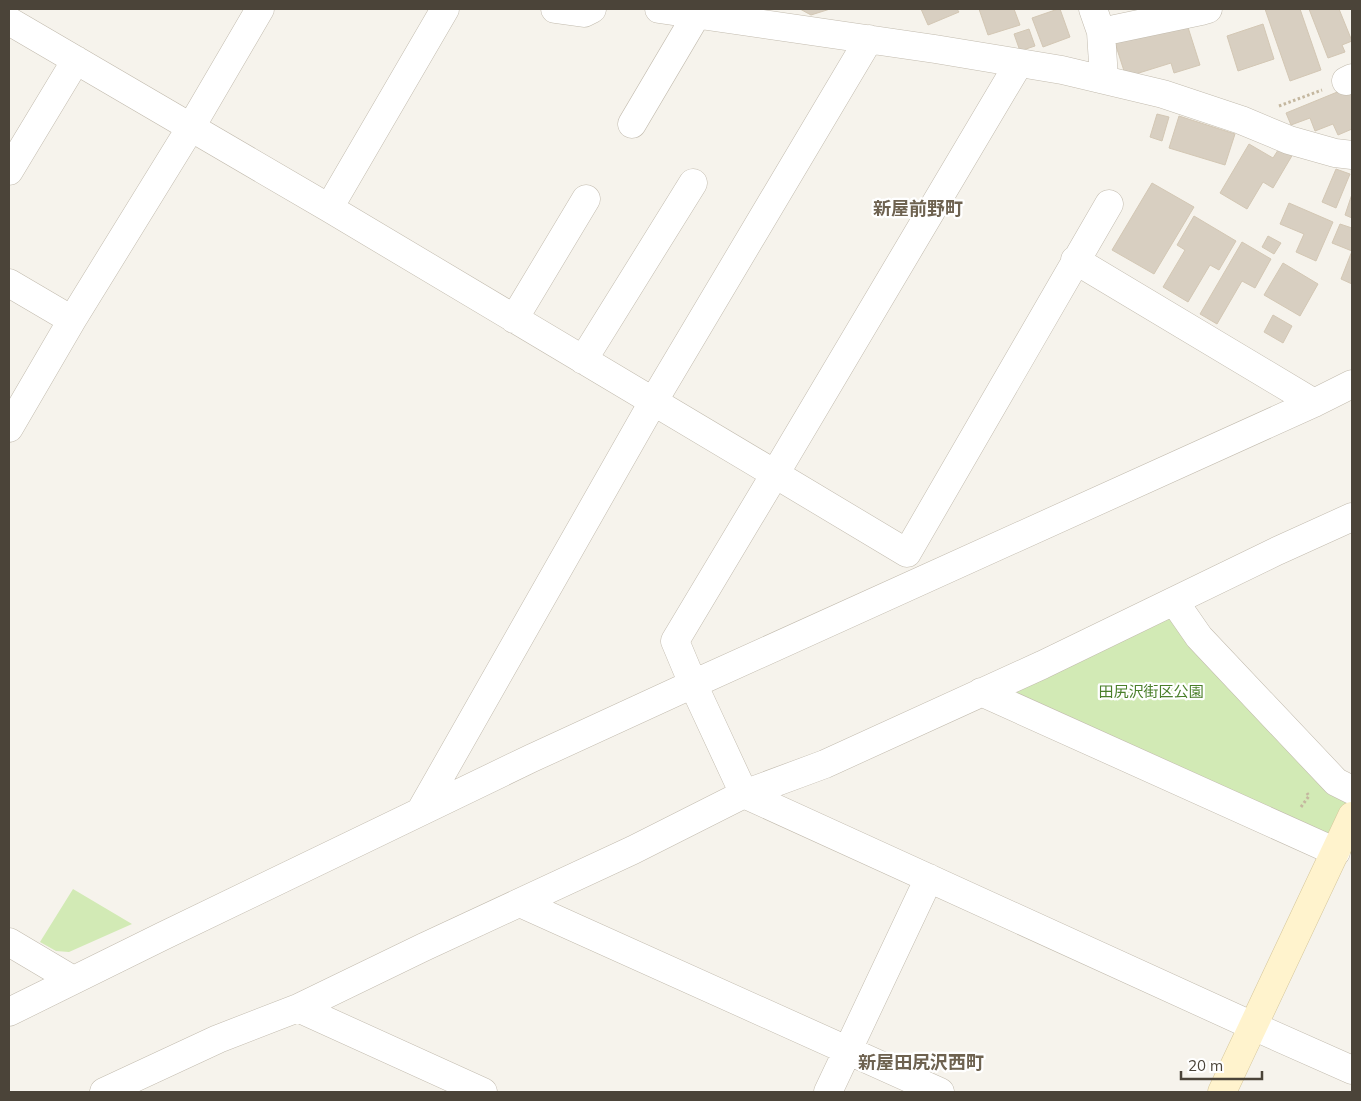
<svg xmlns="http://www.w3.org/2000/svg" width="1361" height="1101" font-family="Mulish,'Noto Sans JP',sans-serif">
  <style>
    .green { fill: #d2eab5 }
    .building { fill: #d8cfc1; stroke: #d3c7b4 }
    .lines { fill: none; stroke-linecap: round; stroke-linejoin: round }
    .street-casing { stroke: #c2bbae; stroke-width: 29 }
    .secondary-casing { stroke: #d6c79b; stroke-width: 29 }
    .path { stroke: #c4b79f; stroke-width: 3; stroke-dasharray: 2.5 2.5; stroke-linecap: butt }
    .street { stroke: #fff; stroke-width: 28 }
    .secondary { stroke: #fff3cd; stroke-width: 28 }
    .labels { text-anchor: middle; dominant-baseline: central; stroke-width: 4.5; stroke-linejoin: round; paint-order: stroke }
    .park-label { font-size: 15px; fill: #4a7f2a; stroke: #fff }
    .quarter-label { font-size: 18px; font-weight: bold; fill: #6e6250; stroke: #fff }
  </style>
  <rect width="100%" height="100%" fill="#f6f3ec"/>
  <path class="green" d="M 1174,601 L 1352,790 L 1352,816 L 1336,852 L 981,692 Z
    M 73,889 L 132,924 L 69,952 L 56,951 L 40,942 Z"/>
  <path class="building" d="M 800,9 L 830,9 L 811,15 Z
    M 921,9 L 957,9 L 959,12 L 928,25 Z
    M 979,9 L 1014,9 L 1020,25 L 988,35 Z
    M 1058,9 L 1060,9 L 1070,37 L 1043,47 L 1032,18 Z
    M 1265,9 L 1300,9 L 1321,70 L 1290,81 Z
    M 1309,9 L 1339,9 L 1352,41 L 1342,45 L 1345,52 L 1328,58 Z
    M 1186,21 L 1200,65 L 1174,73 L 1171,63 L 1126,77 L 1115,43 Z
    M 1263,24 L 1274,59 L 1238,71 L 1227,36 Z
    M 1029,29 L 1035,46 L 1020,51 L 1014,34 Z
    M 1352,86 L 1352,129 L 1338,135 L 1333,124 L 1315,131 L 1310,118 L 1291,125 L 1286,113 Z
    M 1157,114 L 1169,117 L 1162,141 L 1150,137 Z
    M 1179,116 L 1235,134 L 1225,165 L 1169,148 Z
    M 1249,144 L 1273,158 L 1280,147 L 1293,154 L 1273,188 L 1263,182 L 1247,209 L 1220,193 Z
    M 1336,169 L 1350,174 L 1336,208 L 1322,202 Z
    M 1152,183 L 1194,207 L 1154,274 L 1112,250 Z
    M 1352,194 L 1352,218 L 1345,215 Z
    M 1289,203 L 1333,222 L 1316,261 L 1296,252 L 1304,234 L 1280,224 Z
    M 1194,216 L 1236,241 L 1219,270 L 1210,265 L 1188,302 L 1163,287 L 1185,250 L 1177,245 Z
    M 1340,224 L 1352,228 L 1352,284 L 1341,279 L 1352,251 L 1332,243 Z
    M 1268,236 L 1281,243 L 1274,254 L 1262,247 Z
    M 1242,242 L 1271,259 L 1255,288 L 1242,281 L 1217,324 L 1200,314 Z
    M 1283,263 L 1318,284 L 1300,316 L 1264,295 Z
    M 1273,315 L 1292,326 L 1283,343 L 1264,332 Z"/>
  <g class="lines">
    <g class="street-casing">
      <path id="street" d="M 555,9 L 584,13 L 592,9
        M 659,9 L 935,49 L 1062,70 L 1163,94 L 1241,120 L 1289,140 L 1335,153 L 1352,155
        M 1093,9 L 1101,32
        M 9,21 L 329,208 L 775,474 L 675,641 L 693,684 L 744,794 L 1253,1026 L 1352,1070
        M 1019,63 L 775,474 L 907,553 L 1109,204
        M 1104,79 L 1101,32 L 1201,11 L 1208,9
        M 1346,81 L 1352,78
        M 632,124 L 697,14
        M 9,171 L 76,60
        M 329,208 L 445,9
        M 1075,260 L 1314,403
        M 9,283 L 72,320
        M 514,319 L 586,199
        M 583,360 L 693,183
        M 9,428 L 72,320 L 191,127 L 260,9
        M 1174,601 L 1199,637 L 1336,782 L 1352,790
        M 981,692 L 1336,852
        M 420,812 L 653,402 L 869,39
        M 520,903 L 940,1092
        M 9,942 L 73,980
        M 298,1008 L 483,1092
        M 9,1012 L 163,936 L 532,758 L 693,684 L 1314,403 L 1352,384
        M 104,1092 L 218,1039 L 298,1008 L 424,947 L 633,850 L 744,794 L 825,764 L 1042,665 L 1277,551 L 1352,517
        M 828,1092 L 929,878"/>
    </g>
    <g class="secondary-casing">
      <path id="secondary" d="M 1222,1092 L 1352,816"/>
    </g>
    <path class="path" d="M 1279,106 L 1322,90
      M 1301,807 L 1309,796 L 1307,793"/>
    <use href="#street" class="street"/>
    <use href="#secondary" class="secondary"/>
  </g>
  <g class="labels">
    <g class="park-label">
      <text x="1151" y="691">田尻沢街区公園</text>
    </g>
    <g class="quarter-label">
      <text x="918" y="208">新屋前野町</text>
      <text x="921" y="1062">新屋田尻沢西町</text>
    </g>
  </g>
  <rect width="1361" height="1101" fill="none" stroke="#4b4439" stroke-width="20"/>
  <path d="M1181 1071v8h81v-8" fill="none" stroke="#4b4439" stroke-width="2.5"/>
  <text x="1188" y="1071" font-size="15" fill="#4b4439" stroke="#ffffff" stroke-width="4" paint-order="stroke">20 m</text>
</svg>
